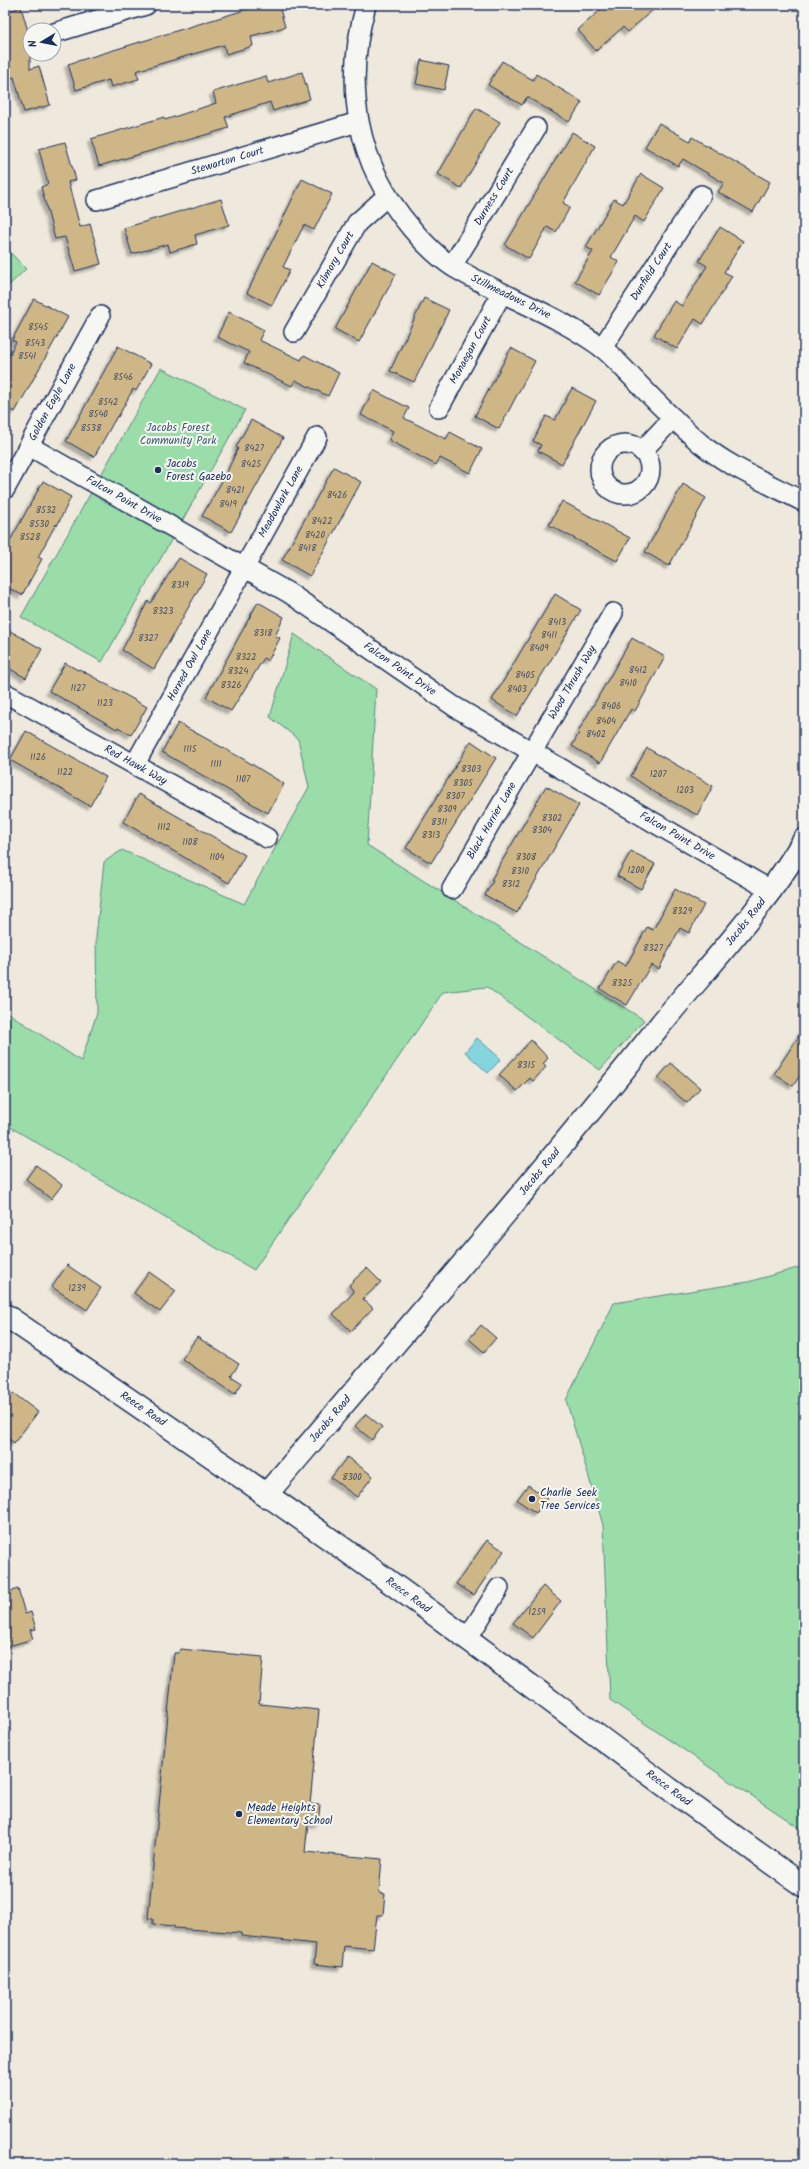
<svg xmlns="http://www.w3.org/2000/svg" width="809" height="2169" font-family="Kalam,sans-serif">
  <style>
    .green { fill: #9adda8; stroke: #5a8683 }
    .water { fill: #84d5de; stroke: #5a93ab }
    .building { fill: #cfb686; stroke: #1b2f5e; filter: url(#shadow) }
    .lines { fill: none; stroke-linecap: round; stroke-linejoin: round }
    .street-casing { stroke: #1b2f5e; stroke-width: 22 }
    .secondary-casing { stroke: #1b2f5e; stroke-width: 25 }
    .street { stroke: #f6f6f2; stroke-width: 19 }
    .secondary { stroke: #f6f6f2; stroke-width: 22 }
    .poi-dot { fill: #1b2f5e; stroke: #f6f6f2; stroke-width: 1.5 }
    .labels { text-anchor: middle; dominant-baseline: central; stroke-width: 4; stroke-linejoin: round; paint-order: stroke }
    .number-label { font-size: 9px; fill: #485168 }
    .street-label { font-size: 11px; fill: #1b2f5e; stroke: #f6f6f2 }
    .park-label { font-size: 11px; fill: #3b5a70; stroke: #f6f6f2 }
    .poi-label { font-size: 11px; fill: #1b2f5e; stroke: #f6f6f2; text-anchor: start }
  </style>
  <defs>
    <filter id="shadow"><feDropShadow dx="-3.5" dy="3.5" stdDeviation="1" flood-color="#0004"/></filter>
  </defs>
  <rect width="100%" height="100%" fill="#eee9dc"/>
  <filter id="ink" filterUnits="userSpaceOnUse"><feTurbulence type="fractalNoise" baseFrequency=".025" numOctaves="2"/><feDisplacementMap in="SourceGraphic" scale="8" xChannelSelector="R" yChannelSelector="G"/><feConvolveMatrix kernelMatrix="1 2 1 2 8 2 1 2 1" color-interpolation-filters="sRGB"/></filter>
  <g filter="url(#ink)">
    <path class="green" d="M 5,247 L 26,269 L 5,289 Z
      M 161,368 L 245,410 L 102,662 L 21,617 Z
      M 294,634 L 376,689 L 367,845 L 644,1020 L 600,1070 L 487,987 L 443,992 L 254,1270 L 5,1124 L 5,1011 L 81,1061 L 97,1013 L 96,937 L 104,862 L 122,850 L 244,904 L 309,787 L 298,739 L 270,717 Z
      M 804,1266 L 804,1831 L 610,1700 L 603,1525 L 566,1400 L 614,1303 L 748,1282 Z"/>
    <path class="water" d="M 477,1038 L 501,1059 L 488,1073 L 465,1052 Z"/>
    <path class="building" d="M 261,5 L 279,5 L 285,27 L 251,36 L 253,46 L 226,54 L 224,45 L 136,71 L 139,79 L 111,87 L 109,80 L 76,90 L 68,64 Z
      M 606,5 L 658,5 L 628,32 L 623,27 L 596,51 L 578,30 Z
      M 21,7 L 30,38 L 30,69 L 39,66 L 50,105 L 24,112 L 14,77 L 5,80 L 5,12 Z
      M 421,60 L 449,66 L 444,90 L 416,84 Z
      M 502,61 L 533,80 L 536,74 L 582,102 L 569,122 L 527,97 L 522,105 L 488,85 Z
      M 302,72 L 310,99 L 273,111 L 270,102 L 225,117 L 229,128 L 99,166 L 91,139 L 164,117 L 165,120 L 216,103 L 213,92 L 266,76 L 268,83 Z
      M 476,108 L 500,122 L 461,188 L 438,174 Z
      M 659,123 L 690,141 L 692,137 L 770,182 L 753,212 L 718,192 L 724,183 L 683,159 L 678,166 L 645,147 Z
      M 572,132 L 595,146 L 563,203 L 570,207 L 556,232 L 547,227 L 529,259 L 505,245 Z
      M 65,142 L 76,180 L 68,182 L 80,227 L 90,224 L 101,264 L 75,271 L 65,237 L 55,239 L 41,187 L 48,184 L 39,149 Z
      M 641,174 L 664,188 L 644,222 L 635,216 L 611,257 L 619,262 L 599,295 L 575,281 L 593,251 L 586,247 L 614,199 L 623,204 Z
      M 302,179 L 332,194 L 314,230 L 304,225 L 283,267 L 290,270 L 272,305 L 247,293 Z
      M 221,199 L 229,225 L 195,235 L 197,244 L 170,252 L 168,244 L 132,254 L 124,228 Z
      M 720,227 L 743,241 L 724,272 L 732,276 L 703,324 L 695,319 L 677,349 L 654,335 L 674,301 L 682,306 L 707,266 L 699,261 Z
      M 372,261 L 396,274 L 359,342 L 335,329 Z
      M 424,298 L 449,310 L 414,382 L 390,371 Z
      M 34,299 L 68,317 L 15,412 L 5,407 L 5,362 L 16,342 L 12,340 Z
      M 229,312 L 264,330 L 259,340 L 301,360 L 304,355 L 339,373 L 328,396 L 295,380 L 292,386 L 244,363 L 249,352 L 217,337 Z
      M 118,346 L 151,364 L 136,391 L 133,389 L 118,417 L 117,416 L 94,457 L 66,441 Z
      M 511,348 L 535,361 L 499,429 L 475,416 Z
      M 572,388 L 596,401 L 562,464 L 538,451 L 541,445 L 533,441 L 546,416 L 555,420 Z
      M 373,390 L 409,408 L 404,418 L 446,439 L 450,432 L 482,449 L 470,473 L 440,458 L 436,465 L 389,440 L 393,431 L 361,415 Z
      M 251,420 L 283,438 L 231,532 L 202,516 L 225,476 L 238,448 L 236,447 Z
      M 334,467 L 361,482 L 310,576 L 282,560 Z
      M 43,481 L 71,497 L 57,526 L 56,524 L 38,557 L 42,559 L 22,595 L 5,586 L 5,550 Z
      M 683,484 L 706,498 L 669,566 L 645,552 Z
      M 562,501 L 630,538 L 617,561 L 549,525 Z
      M 179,558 L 207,574 L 154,669 L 122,650 L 148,601 L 151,603 Z
      M 555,594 L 581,610 L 517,716 L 492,700 Z
      M 258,602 L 284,617 L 275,636 L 280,638 L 268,661 L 264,658 L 231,711 L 206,697 Z
      M 5,628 L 42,649 L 26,678 L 5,666 Z
      M 632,638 L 665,657 L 635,711 L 631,709 L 600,763 L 572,746 L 579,733 L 578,732 Z
      M 65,663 L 78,670 L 79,669 L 147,707 L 131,735 L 118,727 L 117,729 L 49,691 Z
      M 178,723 L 245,760 L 284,784 L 268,813 L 162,752 Z
      M 26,731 L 106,777 L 90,806 L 10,760 Z
      M 471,741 L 496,758 L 431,863 L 406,848 Z
      M 647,748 L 713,786 L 697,815 L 656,793 L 631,776 Z
      M 546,786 L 579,805 L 517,913 L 485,895 L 493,881 L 491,880 Z
      M 139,794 L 245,855 L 229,883 L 123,822 Z
      M 631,851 L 655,864 L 641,889 L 617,876 Z
      M 675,889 L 704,905 L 689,933 L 680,928 L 659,969 L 651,965 L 627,1005 L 600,989 L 617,961 L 626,966 L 647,927 L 653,930 Z
      M 804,1028 L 804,1069 L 793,1086 L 774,1074 Z
      M 531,1040 L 548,1058 L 543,1064 L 546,1067 L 533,1081 L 530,1078 L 517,1091 L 499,1075 Z
      M 671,1063 L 700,1088 L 687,1103 L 658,1078 Z
      M 36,1165 L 62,1185 L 51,1199 L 26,1179 Z
      M 67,1265 L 101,1288 L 87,1310 L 52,1287 Z
      M 367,1268 L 381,1282 L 363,1299 L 373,1308 L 351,1331 L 333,1314 L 354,1292 L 349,1285 Z
      M 149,1272 L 176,1291 L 160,1312 L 134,1293 Z
      M 481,1325 L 496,1338 L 484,1352 L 469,1339 Z
      M 197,1337 L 239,1364 L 231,1376 L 242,1383 L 235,1394 L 182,1359 Z
      M 13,1393 L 38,1412 L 14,1443 L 5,1436 L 5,1403 Z
      M 366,1414 L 382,1427 L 372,1440 L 355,1426 Z
      M 347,1457 L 373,1476 L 357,1497 L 331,1478 Z
      M 528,1485 L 547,1498 L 536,1513 L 517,1500 Z
      M 487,1540 L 504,1551 L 474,1595 L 456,1584 Z
      M 543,1586 L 561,1601 L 533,1638 L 513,1623 Z
      M 18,1589 L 25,1614 L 31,1612 L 36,1629 L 30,1630 L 33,1639 L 5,1647 L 5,1593 Z
      M 180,1649 L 263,1657 L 259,1704 L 319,1710 L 310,1804 L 320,1805 L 318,1824 L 308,1823 L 305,1852 L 382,1859 L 379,1893 L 385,1894 L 383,1915 L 377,1915 L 373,1949 L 344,1946 L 342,1967 L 314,1964 L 316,1944 L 241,1936 L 241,1933 L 174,1928 L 174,1926 L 153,1924 L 153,1919 L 148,1918 L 174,1653 L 179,1653 Z"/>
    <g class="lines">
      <g class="street-casing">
        <g id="street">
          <path id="s1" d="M 366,5 C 343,86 356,164 412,229 C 424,243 438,258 455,268 C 502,296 556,314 601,347 C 612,355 622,367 632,377 C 654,400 676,422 700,443 C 730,468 770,484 804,502"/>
          <path d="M 54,33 L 146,5"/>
          <path id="s2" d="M 97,200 L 358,122"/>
          <path id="s3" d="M 452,266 L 536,128"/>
          <path id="s4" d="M 294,332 L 357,223 L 387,196"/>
          <path id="s5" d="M 602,348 L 701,195"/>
          <path id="s6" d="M 439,408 L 502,293"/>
          <circle cx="625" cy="469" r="25"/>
          <path id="s7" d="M 29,446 L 289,593 L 455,707 L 772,891"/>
          <path d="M 642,451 L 673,418"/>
          <path id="s8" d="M 5,489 L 100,316"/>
          <path id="s9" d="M 5,693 L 267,838"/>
          <path id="s10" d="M 135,764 L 317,437"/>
          <path id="s11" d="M 452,889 L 613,613"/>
          <path d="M 467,1639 L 499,1588"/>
        </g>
      </g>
      <g class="secondary-casing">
        <g id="secondary">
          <path id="s12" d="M 5,1315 C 152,1415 299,1515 442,1620 C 563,1709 681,1800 804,1886"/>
          <path id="s13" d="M 265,1496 C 398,1340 532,1185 660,1025 C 710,964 763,909 804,840"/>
        </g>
      </g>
      <use href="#street" class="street"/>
      <use href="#secondary" class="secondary"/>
    </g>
  </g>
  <g class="poi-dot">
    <circle cx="158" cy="470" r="4"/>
    <circle cx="532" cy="1499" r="4"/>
    <circle cx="239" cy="1814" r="4"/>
  </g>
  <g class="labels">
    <g class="number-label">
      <text x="38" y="327">8545</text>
      <text x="35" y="343">8543</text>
      <text x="27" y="356">8541</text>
      <text x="123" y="377">8546</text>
      <text x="108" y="402">8542</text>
      <text x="98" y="414">8540</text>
      <text x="91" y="428">8538</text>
      <text x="254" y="448">8427</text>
      <text x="251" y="464">8425</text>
      <text x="235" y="490">8421</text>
      <text x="337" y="495">8426</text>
      <text x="228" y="504">8419</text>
      <text x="46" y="510">8532</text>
      <text x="322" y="521">8422</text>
      <text x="39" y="524">8530</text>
      <text x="315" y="535">8420</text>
      <text x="30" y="537">8528</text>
      <text x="307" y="548">8418</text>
      <text x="180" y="585">8319</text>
      <text x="163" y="611">8323</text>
      <text x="557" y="622">8413</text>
      <text x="263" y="633">8318</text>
      <text x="549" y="635">8411</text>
      <text x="148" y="638">8327</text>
      <text x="539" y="648">8409</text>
      <text x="246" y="657">8322</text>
      <text x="638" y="670">8412</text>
      <text x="238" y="671">8324</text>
      <text x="525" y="675">8405</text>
      <text x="628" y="683">8410</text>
      <text x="231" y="685">8326</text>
      <text x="78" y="688">1127</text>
      <text x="517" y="689">8403</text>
      <text x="105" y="703">1123</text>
      <text x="611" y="706">8406</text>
      <text x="606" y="721">8404</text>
      <text x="596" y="734">8402</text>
      <text x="190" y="749">1115</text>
      <text x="38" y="757">1126</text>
      <text x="216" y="764">1111</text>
      <text x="471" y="769">8303</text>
      <text x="65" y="772">1122</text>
      <text x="658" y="774">1207</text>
      <text x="243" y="779">1107</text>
      <text x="463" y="783">8305</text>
      <text x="685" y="790">1203</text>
      <text x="455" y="796">8307</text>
      <text x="447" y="809">8309</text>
      <text x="552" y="818">8302</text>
      <text x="439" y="822">8311</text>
      <text x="164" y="827">1112</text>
      <text x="542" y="830">8304</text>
      <text x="431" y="835">8313</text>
      <text x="190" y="842">1108</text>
      <text x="217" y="857">1104</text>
      <text x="526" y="857">8308</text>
      <text x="636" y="870">1200</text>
      <text x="520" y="871">8310</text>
      <text x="511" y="884">8312</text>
      <text x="682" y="911">8329</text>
      <text x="653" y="948">8327</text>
      <text x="622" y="983">8325</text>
      <text x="526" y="1065">8315</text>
      <text x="77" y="1288">1239</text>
      <text x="352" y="1477">8300</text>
      <text x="537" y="1612">1259</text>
    </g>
    <g class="street-label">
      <text stroke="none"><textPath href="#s2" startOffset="136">Stewarton Court</textPath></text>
      <text stroke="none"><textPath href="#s3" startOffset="81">Durness Court</textPath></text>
      <text stroke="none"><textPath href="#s4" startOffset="83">Kilmory Court</textPath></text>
      <text stroke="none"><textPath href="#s5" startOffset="91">Dunfield Court</textPath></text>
      <text stroke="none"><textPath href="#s1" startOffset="360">Stillmeadows Drive</textPath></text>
      <text stroke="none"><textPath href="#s6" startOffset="66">Monaegan Court</textPath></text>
      <text stroke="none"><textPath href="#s8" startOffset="99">Golden Eagle Lane</textPath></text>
      <text stroke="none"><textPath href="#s7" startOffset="109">Falcon Point Drive</textPath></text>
      <text stroke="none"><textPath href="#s10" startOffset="300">Meadowlark Lane</textPath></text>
      <text stroke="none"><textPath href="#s10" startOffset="113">Horned Owl Lane</textPath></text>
      <text stroke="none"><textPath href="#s7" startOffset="433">Falcon Point Drive</textPath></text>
      <text stroke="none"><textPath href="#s11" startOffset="239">Wood Thrush Way</textPath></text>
      <text stroke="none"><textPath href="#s9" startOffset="149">Red Hawk Way</textPath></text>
      <text stroke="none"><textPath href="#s11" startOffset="79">Black Harrier Lane</textPath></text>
      <text stroke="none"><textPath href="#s7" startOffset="757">Falcon Point Drive</textPath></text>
      <text stroke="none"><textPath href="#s13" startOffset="749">Jacobs Road</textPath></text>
      <text stroke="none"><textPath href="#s13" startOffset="425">Jacobs Road</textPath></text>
      <text stroke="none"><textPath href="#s12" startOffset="167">Reece Road</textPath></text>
      <text stroke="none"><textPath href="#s13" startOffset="101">Jacobs Road</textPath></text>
      <text stroke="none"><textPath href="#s12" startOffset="491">Reece Road</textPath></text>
      <text stroke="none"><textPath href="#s12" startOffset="815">Reece Road</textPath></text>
    </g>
    <g class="park-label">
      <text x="178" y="428">Jacobs Forest<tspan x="178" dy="13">Community Park</tspan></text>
    </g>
    <g class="poi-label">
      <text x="166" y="464">Jacobs<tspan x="166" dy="13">Forest Gazebo</tspan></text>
      <text x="540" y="1493">Charlie Seek<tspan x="540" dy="13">Tree Services</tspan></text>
      <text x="247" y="1808">Meade Heights<tspan x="247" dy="13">Elementary School</tspan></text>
    </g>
  </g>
  <rect width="809" height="2169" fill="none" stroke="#f6f6f2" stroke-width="20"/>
  <rect x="10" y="10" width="789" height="2149" fill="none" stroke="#1b2f5e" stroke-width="1.5" filter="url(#ink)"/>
  <g transform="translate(42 42) rotate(260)"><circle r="19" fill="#f6f6f2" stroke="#9ea6b7"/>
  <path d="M0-3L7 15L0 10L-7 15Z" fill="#1b2f5e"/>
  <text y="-6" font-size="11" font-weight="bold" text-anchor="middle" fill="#1b2f5e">N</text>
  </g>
</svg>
